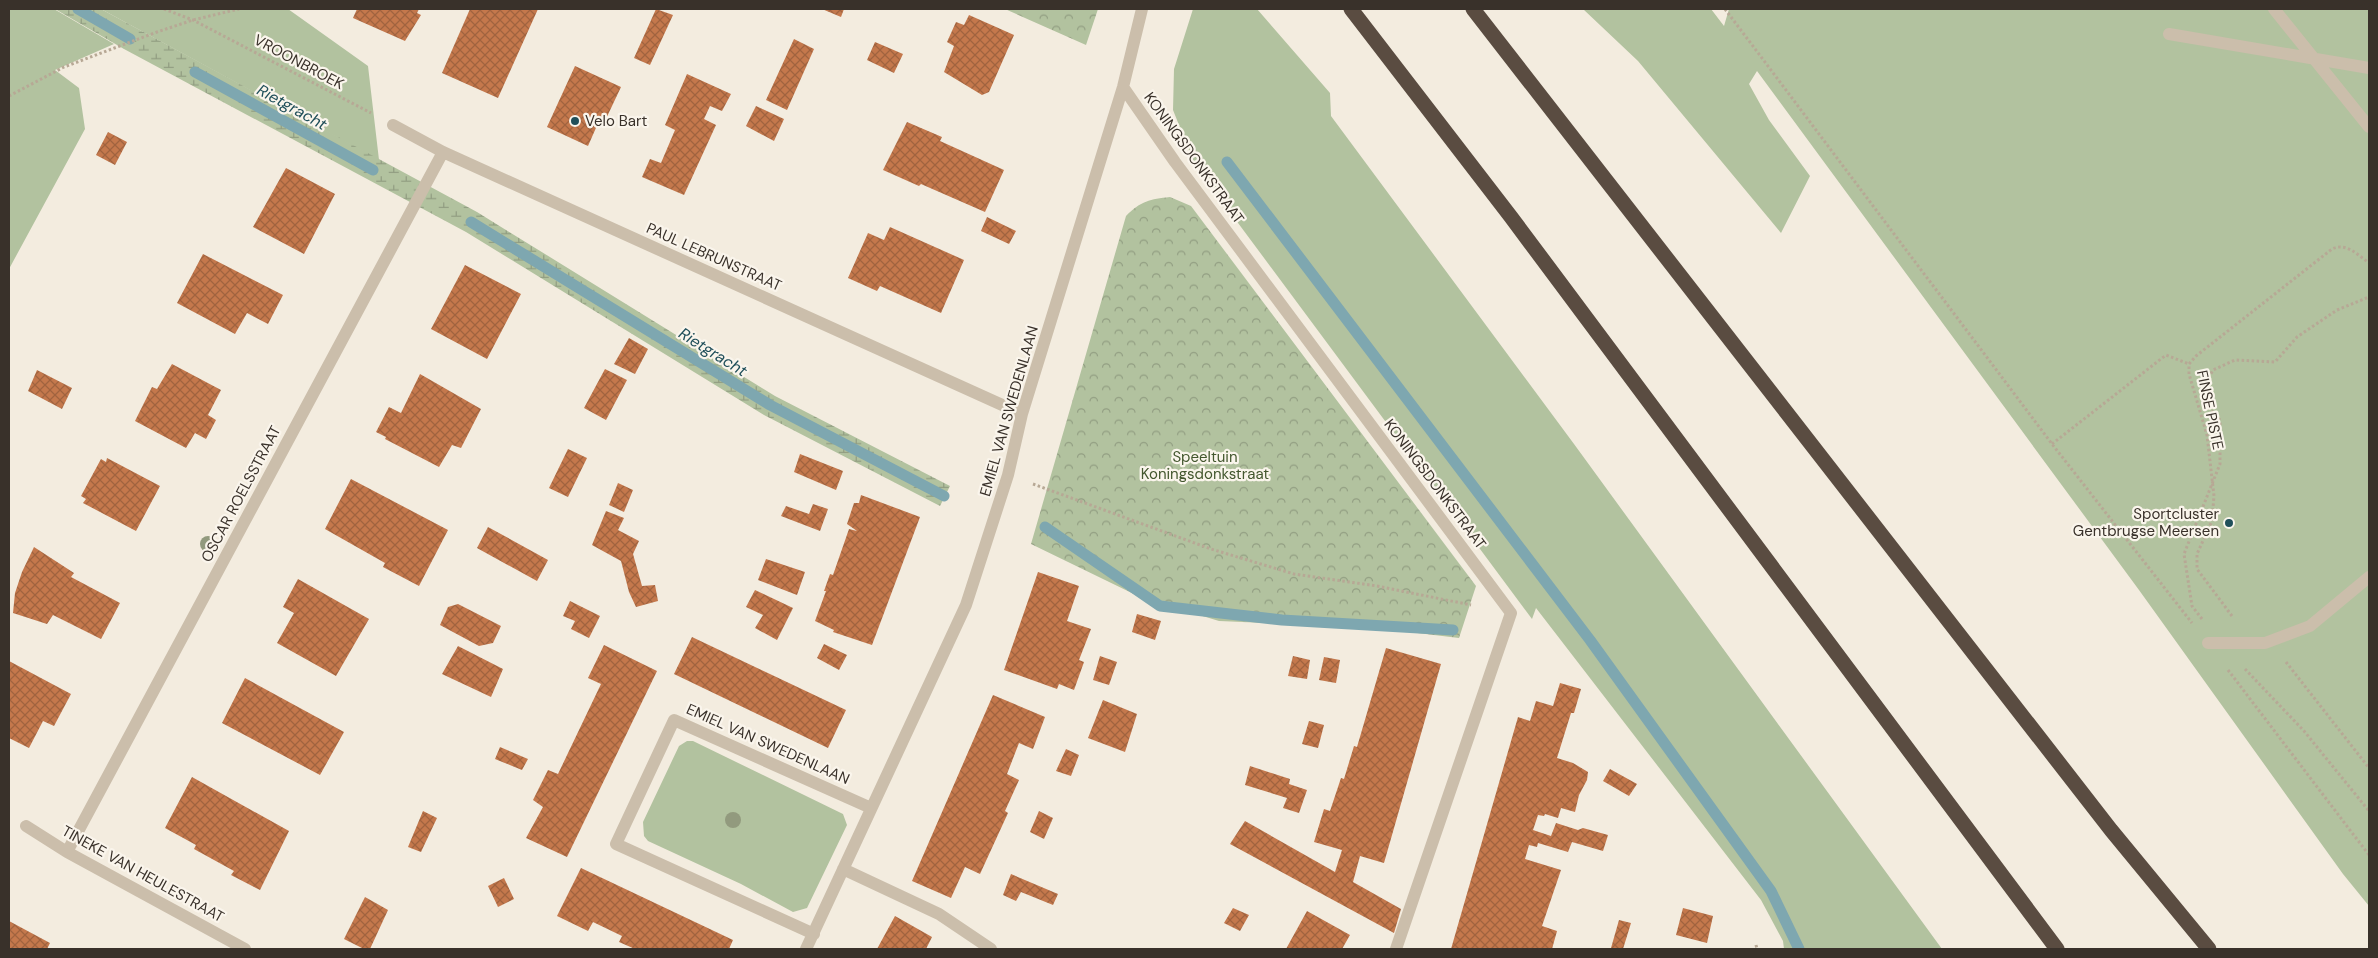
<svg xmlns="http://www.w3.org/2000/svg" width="2378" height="958" font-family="'DM Sans',sans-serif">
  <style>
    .grass { fill: #b2c29f }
    .forest { fill: url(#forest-crowns) }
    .wetland { fill: url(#wetland-marsh) }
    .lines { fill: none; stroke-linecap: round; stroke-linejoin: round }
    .stream { stroke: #7ea7b0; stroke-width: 11 }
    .building { fill: url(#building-cross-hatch) }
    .path { stroke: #b7a895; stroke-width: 3; stroke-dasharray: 2.5 2.5; stroke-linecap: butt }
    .minor { stroke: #cbbeab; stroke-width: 12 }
    .highway { stroke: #5a4c41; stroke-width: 15 }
    .tree { fill: #929a7e }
    .poi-dot { fill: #204f5a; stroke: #faf5ec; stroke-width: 2 }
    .labels { text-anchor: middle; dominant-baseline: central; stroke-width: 4.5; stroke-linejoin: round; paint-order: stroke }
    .street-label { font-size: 15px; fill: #39312a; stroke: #faf5ec }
    .poi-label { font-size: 15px; fill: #39312a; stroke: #faf5ec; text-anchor: start }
    .park-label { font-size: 15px; fill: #43572e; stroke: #faf5ec }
    .water-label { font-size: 16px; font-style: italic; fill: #204f5a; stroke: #faf5ec }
  </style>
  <defs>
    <pattern id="forest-crowns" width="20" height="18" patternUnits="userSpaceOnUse" patternTransform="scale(1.25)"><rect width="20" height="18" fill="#b2c29f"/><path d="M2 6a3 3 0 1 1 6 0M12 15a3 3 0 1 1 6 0" fill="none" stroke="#929e82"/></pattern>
    <pattern id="wetland-marsh" width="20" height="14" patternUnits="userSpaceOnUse" patternTransform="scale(1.25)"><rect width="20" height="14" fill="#b2c29f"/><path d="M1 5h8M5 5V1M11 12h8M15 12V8" fill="none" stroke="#929e82"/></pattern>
    <pattern id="building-cross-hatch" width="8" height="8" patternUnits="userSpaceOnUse" patternTransform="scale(1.25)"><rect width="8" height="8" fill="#c4784c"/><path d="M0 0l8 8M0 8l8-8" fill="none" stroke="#a0633f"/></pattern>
  </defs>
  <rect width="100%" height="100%" fill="#f3ecdf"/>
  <path class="grass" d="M 9,9 L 54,9 L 114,44 L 55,70 L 79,88 L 85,129 L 9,269 Z
    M 101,9 L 288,9 L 368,66 L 379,160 Z
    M 1193,9 L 1257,9 L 1330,93 L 1331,116 L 1574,444 L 1942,949 L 1784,949 L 1783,941 L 1761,900 L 1536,608 L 1532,619 L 1195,165 L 1173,110 L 1174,69 Z
    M 1583,9 L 1711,9 L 1724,26 L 1729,9 L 2369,9 L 2369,906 L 2343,874 L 2139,590 L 1757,71 L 1749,84 L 1769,120 L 1810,176 L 1781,233 L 1638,61 Z
    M 687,741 L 693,741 L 843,814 L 847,825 L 807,908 L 793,912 L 741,884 L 648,841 L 644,836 L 643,822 L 679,746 Z"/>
  <path class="forest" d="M 1005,9 L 1098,9 L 1086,45 Z
    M 1170,197 L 1191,206 L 1476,586 L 1459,638 L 1367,627 L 1219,621 L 1140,597 L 1031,544 L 1126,216 C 1141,201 1150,199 1170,197 Z"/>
  <path class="wetland" d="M 55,9 L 101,9 L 477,212 L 775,396 L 950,486 L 940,506 L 764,415 L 466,232 L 124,49 Z"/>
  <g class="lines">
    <path class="stream" d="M 78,9 L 130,39
      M 195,72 L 373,170
      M 1227,162 L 1590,640 L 1771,891 L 1799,949
      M 471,222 L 770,405 L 944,496
      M 1045,527 L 1160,606 L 1282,620 L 1453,630"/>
  </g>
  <path class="building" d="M 357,9 L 419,9 L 417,13 L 421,15 L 405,41 L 353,18 Z
    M 470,9 L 538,9 L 498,98 L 442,73 Z
    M 656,9 L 673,15 L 650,65 L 634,58 Z
    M 822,9 L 844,9 L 841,17 Z
    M 969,15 L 1014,35 L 989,92 L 982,95 L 944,72 L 954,46 L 947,42 L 956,22 L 964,25 Z
    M 794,39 L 814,49 L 787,110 L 766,100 Z
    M 875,42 L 903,54 L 894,73 L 867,60 Z
    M 575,66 L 621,87 L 604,123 L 599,121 L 588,146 L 547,127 Z
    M 687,74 L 731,94 L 722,111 L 710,106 L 704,119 L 716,125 L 684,195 L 642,177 L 650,159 L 661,163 L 675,130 L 665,125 Z
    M 756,106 L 784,119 L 774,141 L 746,126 Z
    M 907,122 L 942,137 L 940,141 L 1004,170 L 985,212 L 921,184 L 919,186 L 883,170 Z
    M 108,132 L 127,142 L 115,165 L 96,155 Z
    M 286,168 L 335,194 L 304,254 L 253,227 Z
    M 987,217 L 1016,231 L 1009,244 L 981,231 Z
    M 890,227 L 964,260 L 941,313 L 880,286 L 877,291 L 848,278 L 868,233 L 884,240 Z
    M 203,254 L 283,295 L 268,324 L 247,313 L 235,334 L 177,303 Z
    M 465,265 L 521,294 L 487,359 L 431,329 Z
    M 629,338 L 648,349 L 635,374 L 614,364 Z
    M 172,364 L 221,390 L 208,415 L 216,420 L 206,439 L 195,433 L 186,448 L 135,421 L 152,387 L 157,389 Z
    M 605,369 L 627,380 L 606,420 L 584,408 Z
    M 37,370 L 72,388 L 62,409 L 28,391 Z
    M 420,374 L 481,409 L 461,448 L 452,445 L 439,467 L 385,439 L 386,437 L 376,432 L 389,407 L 401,413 Z
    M 568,449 L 587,458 L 568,497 L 549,488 Z
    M 800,454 L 843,471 L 836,490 L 794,472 Z
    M 107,458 L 160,486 L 136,531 L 83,503 L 86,499 L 81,496 L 101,459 L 106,462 Z
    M 351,479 L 448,530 L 419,586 L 383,567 L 385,563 L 325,529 Z
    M 618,483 L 633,490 L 624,512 L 609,505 Z
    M 861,495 L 920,517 L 872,645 L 833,632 L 834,630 L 815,621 L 826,591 L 824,591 L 830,574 L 833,575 L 849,529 L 857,531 L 847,524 L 854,503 L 859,503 Z
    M 813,504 L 828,509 L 820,531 L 781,516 L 786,506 L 809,514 Z
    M 606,511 L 624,518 L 618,530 L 639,541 L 633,554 L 642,586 L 655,585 L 658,601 L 636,607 L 629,592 L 621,561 L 592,545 Z
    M 488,527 L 548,560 L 537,581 L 477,548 Z
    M 34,547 L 74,573 L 71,577 L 120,603 L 101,639 L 53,615 L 47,624 L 13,613 L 15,593 L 22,572 Z
    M 766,559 L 805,572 L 797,595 L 758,580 Z
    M 1038,572 L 1079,586 L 1067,621 L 1091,629 L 1079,660 L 1084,662 L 1074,690 L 1059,684 L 1057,689 L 1004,670 Z
    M 298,579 L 369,619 L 336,676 L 277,643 L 294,613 L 283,607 Z
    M 755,590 L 793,608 L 777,640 L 755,628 L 763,615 L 746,607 Z
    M 570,601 L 600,616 L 589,638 L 571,629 L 575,621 L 563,616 Z
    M 458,604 L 501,626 L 493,643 L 479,646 L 440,625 L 448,607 Z
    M 1137,614 L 1161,621 L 1155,640 L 1132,632 Z
    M 692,637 L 846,710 L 828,748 L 674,674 Z
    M 824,644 L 847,655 L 839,670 L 817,658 Z
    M 604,645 L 657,671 L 567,857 L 526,838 L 543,807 L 533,800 L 548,770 L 558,774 L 601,684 L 588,678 Z
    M 458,646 L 503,669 L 491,697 L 442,674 Z
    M 1386,648 L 1441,664 L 1384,863 L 1360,856 L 1353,882 L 1401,909 L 1394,933 L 1230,844 L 1245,821 L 1335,872 L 1342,850 L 1314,842 L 1324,809 L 1330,811 L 1341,778 L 1344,779 L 1354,746 L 1357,747 Z
    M 1100,656 L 1117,662 L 1109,685 L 1093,680 Z
    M 1293,656 L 1310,660 L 1307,679 L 1288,676 Z
    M 1324,657 L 1340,660 L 1336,683 L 1319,680 Z
    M 9,661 L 71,694 L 54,726 L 43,721 L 29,748 L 9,738 Z
    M 245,678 L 344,732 L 320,775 L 222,723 Z
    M 1560,683 L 1581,689 L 1574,713 L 1571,713 L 1557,758 L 1573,763 L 1588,772 L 1587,780 L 1579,795 L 1575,812 L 1561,808 L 1558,818 L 1545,814 L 1544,816 L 1538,815 L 1533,830 L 1551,836 L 1556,823 L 1578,830 L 1583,828 L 1608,835 L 1603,851 L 1572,842 L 1568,852 L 1538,843 L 1537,847 L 1529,845 L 1525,859 L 1561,870 L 1542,926 L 1557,931 L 1552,949 L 1451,949 L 1518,717 L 1530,721 L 1536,701 L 1553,706 Z
    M 993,695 L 1045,717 L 1033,749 L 1019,743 L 1007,774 L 1019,780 L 1005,811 L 1008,813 L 980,874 L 965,867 L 951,898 L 912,881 Z
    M 1103,700 L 1137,714 L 1125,752 L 1088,738 Z
    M 1309,721 L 1324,725 L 1318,748 L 1302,744 Z
    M 500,747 L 528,759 L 522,770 L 495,759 Z
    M 1066,749 L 1079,755 L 1071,776 L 1056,771 Z
    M 1250,766 L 1290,779 L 1289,784 L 1307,790 L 1299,813 L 1283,808 L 1287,798 L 1245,785 Z
    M 1610,769 L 1637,784 L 1629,796 L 1603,781 Z
    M 192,777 L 289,831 L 260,890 L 231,875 L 234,871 L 194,849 L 196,845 L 165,828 Z
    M 423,811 L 437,818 L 421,852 L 408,847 Z
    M 1039,811 L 1053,818 L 1044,839 L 1030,832 Z
    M 581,868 L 733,940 L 729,949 L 635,949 L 619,942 L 622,936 L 593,922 L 588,931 L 557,916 Z
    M 1011,874 L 1058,894 L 1053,905 L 1021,892 L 1016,901 L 1003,895 Z
    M 504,878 L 514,899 L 498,907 L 488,886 Z
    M 365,897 L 388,910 L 370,949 L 364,949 L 344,939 Z
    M 1233,908 L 1249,915 L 1240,931 L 1224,923 Z
    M 1683,908 L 1713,916 L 1707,943 L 1676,935 Z
    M 1307,911 L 1350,935 L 1342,949 L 1286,949 Z
    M 895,916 L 932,937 L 926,949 L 877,949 Z
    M 1619,920 L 1631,923 L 1623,949 L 1611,948 Z
    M 9,921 L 50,943 L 47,949 L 9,949 Z"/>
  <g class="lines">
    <path class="path" d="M 164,9 L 193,20 L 371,113
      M 1725,9 L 2052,444 L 2192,623
      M 9,96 L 64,67 L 157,32 L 193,20 L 239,9
      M 2052,444 L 2166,355 L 2189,364
      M 1033,484 L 1211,549 L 1294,574 L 1377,586 L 1471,605
      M 2232,616 L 2197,569 L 2197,554 L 2212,521 L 2214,496 L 2207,435 L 2189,374 L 2189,364 L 2196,356 L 2332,249 C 2346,242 2358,255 2369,263
      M 2202,619 L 2192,606 L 2184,554 L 2220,464 L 2220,420 L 2209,408 L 2201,391 L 2213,370 L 2235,360 L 2275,362 L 2297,337 L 2337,310 L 2369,297
      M 2286,662 L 2369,768
      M 2245,669 L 2304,731 L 2369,811
      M 2228,670 L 2369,855
      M 1756,945 L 1757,949"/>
    <path class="minor" d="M 2274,9 L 2369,127
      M 2169,34 L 2369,68
      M 1123,87 L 1175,162 L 1511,613 L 1396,949
      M 393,125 L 443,152 L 1022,414
      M 2208,643 L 2265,643 L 2310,626 L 2369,577
      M 26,826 L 67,852 L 245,949
      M 67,852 L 443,152
      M 843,869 L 939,914 L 991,949
      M 814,934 L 616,844 L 674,720 L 871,808
      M 806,949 L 966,605 L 1008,475 L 1022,414 L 1123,87 L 1142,9"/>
    <path class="highway" d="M 1351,9 L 1511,217 L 2057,949
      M 1473,9 L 2111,830 L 2209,949"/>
  </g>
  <g class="tree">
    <circle cx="208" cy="544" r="8"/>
    <circle cx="733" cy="820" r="8"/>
  </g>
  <g class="poi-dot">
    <circle cx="575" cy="121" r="5"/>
    <circle cx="2229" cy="523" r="5"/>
  </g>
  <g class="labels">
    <g class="street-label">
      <text transform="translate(299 62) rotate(28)">VROONBROEK</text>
      <text transform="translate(1194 158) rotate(54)">KONINGSDONKSTRAAT</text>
      <text transform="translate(714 257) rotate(24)">PAUL LEBRUNSTRAAT</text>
      <text transform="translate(2210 410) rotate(78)">FINSE PISTE</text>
      <text transform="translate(1009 411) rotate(-74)">EMIEL VAN SWEDENLAAN</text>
      <text transform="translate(1435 484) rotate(53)">KONINGSDONKSTRAAT</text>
      <text transform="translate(241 494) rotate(-62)">OSCAR ROELSSTRAAT</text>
      <text transform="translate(768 744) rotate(24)">EMIEL VAN SWEDENLAAN</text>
      <text transform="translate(143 874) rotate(29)">TINEKE VAN HEULESTRAAT</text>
    </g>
    <g class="poi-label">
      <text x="585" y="121">Velo Bart</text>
      <text x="2219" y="514" text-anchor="end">Sportcluster<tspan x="2219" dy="17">Gentbrugse Meersen</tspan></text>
    </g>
    <g class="park-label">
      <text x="1205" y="457">Speeltuin<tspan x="1205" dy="17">Koningsdonkstraat</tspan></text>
    </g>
    <g class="water-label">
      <text transform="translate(292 107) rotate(29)">Rietgracht</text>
      <text transform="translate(713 352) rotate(32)">Rietgracht</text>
    </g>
  </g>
  <rect width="2378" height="958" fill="none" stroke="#39312a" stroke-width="20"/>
</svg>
